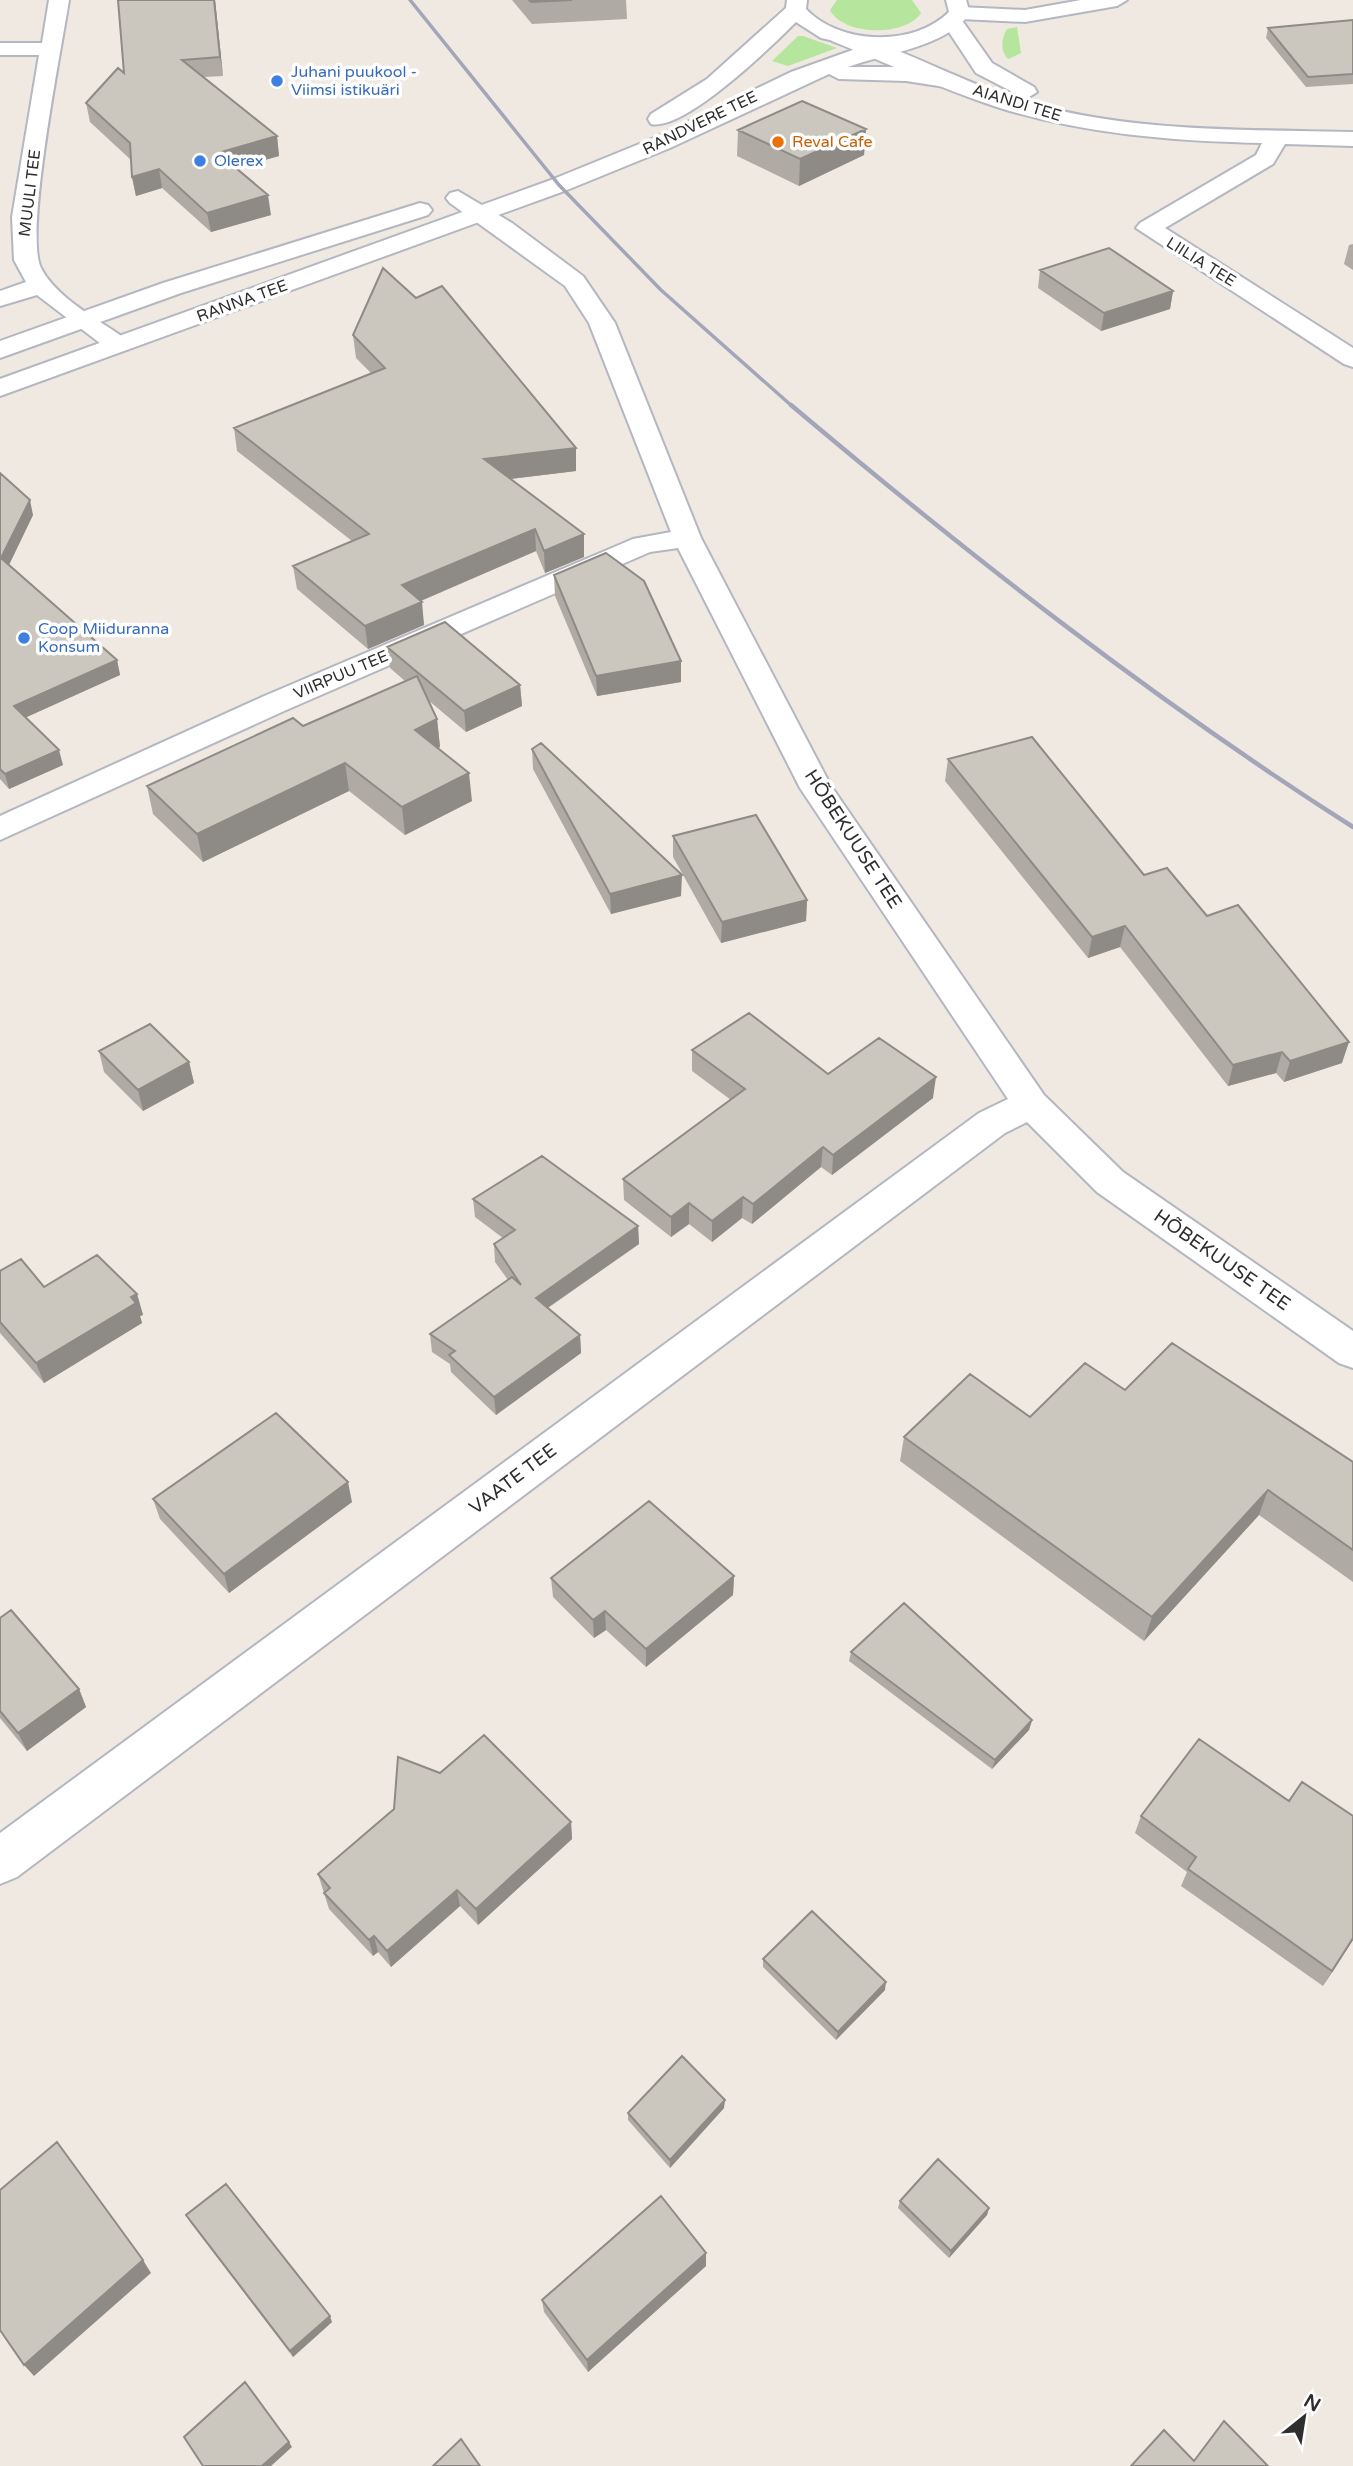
<svg xmlns="http://www.w3.org/2000/svg" width="1353" height="2466" font-family="'Varela Round',sans-serif">
  <style>
    .green { fill: #b6e59e }
    .lines { fill: none; stroke-linecap: round; stroke-linejoin: round }
    .street-casing { stroke: #b4b7c1; stroke-width: 4 }
    .secondary-casing { stroke: #b4b7c1; stroke-width: 4 }
    .street { fill: #fff; fill-rule: evenodd }
    .secondary { fill: #fff; fill-rule: evenodd }
    .rail-far1 { stroke: #a3a6b8; stroke-width: 3.5 }
    .rail { stroke: #a3a6b8; stroke-width: 4.5 }
    .wall { fill: #afaba4 }
    .shaded-wall { fill: #8e8b86 }
    .building { fill: #cbc7bf; stroke: #8e8b86; stroke-width: 2 }
    .shop-dot { fill: #3f7fe0; stroke: #fff; stroke-width: 2.5 }
    .food-dot { fill: #e8710a; stroke: #fff; stroke-width: 2.5 }
    .labels { text-anchor: middle; dominant-baseline: central; stroke-width: 7; stroke-linejoin: round; paint-order: stroke }
    .far-shop-label { font-size: 16px; fill: #366cbe; stroke: #fff; text-anchor: start }
    .far-street-label { font-size: 16px; fill: #2e2e2e; stroke: #fff }
    .far-food-label { font-size: 16px; fill: #c56008; stroke: #fff; text-anchor: start }
    .street-label { font-size: 19px; fill: #2e2e2e; stroke: #fff }
  </style>
  <rect width="100%" height="100%" fill="#efe9e1"/>
  <path class="green" d="M 837,0 L 912,0 L 921,13 C 906,37 843,36 830,10 Z
    M 1017,27 L 1021,53 L 1008,59 C 1000,51 1001,39 1007,29 Z
    M 798,36 L 803,36 L 837,48 L 788,66 L 772,61 Z"/>
  <g class="lines">
    <g class="street-casing">
      <path id="street" d="M 49,0 L 69,0 C 62,47 24,233 41,268 C 57,299 100,320 127,340 L 131,345 L 127,350 L 109,350 L 37,295 L 0,306 L 0,291 L 26,282 L 14,260 L 12,217 L 39,55 L 0,55 L 0,43 L 42,43 Z
        M 1081,0 L 1127,0 L 1117,6 L 1025,22 L 961,19 L 992,63 L 1034,87 L 1037,92 L 1026,99 L 976,73 L 943,23 L 952,17 L 950,13 L 953,9 L 960,7 L 1025,10 Z
        M 839,31 C 899,46 955,79 1014,98 C 1122,133 1241,129 1353,132 L 1353,146 L 1285,144 L 1273,164 L 1165,228 L 1353,348 L 1353,367 L 1344,364 L 1136,228 L 1140,223 L 1256,155 L 1262,143 C 1174,141 1084,134 1000,108 C 943,90 887,63 832,41 L 828,37 L 832,33 Z
        M 458,191 L 512,223 L 583,276 L 615,323 L 701,538 L 831,786 L 1044,1095 L 1123,1172 L 1353,1331 L 1353,1368 L 1339,1363 L 1097,1192 L 1027,1122 L 1005,1133 L 17,1877 L 0,1884 L 0,1833 L 979,1113 L 1008,1099 L 800,788 L 678,548 L 650,552 L 284,711 L 0,840 L 0,816 L 262,697 L 633,539 L 671,532 L 589,323 L 565,286 L 450,203 L 446,198 L 450,193 Z"/>
    </g>
    <g class="secondary-casing">
      <path id="secondary" d="M 787,0 L 807,0 L 806,9 C 840,45 914,47 949,12 L 946,0 L 966,0 L 970,13 C 947,47 886,53 848,67 L 906,67 L 953,75 L 956,80 L 945,87 L 906,81 L 839,79 L 829,74 L 670,148 L 567,190 L 0,396 L 0,379 L 551,180 L 654,138 L 791,72 L 861,47 L 821,38 L 796,22 C 772,46 684,132 651,124 L 648,119 L 651,114 L 707,79 L 786,8 Z
        M 420,203 L 428,205 L 432,210 L 428,215 L 181,293 L 0,358 L 0,341 L 163,283 Z"/>
    </g>
    <use href="#street" class="street"/>
    <use href="#secondary" class="secondary"/>
    <path class="rail-far1" d="M 410,0 L 559,185 L 661,290 L 793,407"/>
    <path class="rail" d="M 791,405 C 970,556 1155,701 1353,827"/>
  </g>
  <path class="wall" d="M 215,0 L 223,76 L 204,77 L 277,136 L 279,156 L 236,168 L 271,215 L 211,232 L 162,188 L 136,196 L 132,177 L 131,160 L 90,122 L 86,103 Z
    M 512,0 L 626,0 L 627,19 L 532,24 Z
    M 1353,20 L 1353,84 L 1306,87 L 1266,38 L 1268,28 Z
    M 866,129 L 864,155 L 799,186 L 737,156 L 738,130 Z
    M 1353,244 L 1353,270 L 1344,264 L 1349,245 Z
    M 1040,270 L 1173,291 L 1170,309 L 1101,331 L 1038,288 Z
    M 353,335 L 576,448 L 576,471 L 510,479 L 584,557 L 545,573 L 536,551 L 421,601 L 424,625 L 368,649 L 297,589 L 293,566 L 352,541 L 237,451 L 234,428 L 371,373 L 356,358 Z
    M 0,473 L 33,515 L 9,565 L 117,660 L 120,675 L 26,717 L 63,765 L 9,789 L 0,779 Z
    M 554,575 L 681,661 L 681,682 L 597,696 L 555,596 Z
    M 387,647 L 520,685 L 522,706 L 466,732 L 428,700 L 437,719 L 440,747 L 438,748 L 472,801 L 405,835 L 349,791 L 203,862 L 153,814 L 147,786 L 303,726 L 405,681 L 390,668 Z
    M 532,749 L 681,896 L 611,914 L 533,769 Z
    M 948,759 L 1144,875 L 1207,916 L 1342,1063 L 1284,1082 L 1276,1073 L 1228,1086 L 1120,947 L 1088,958 L 945,781 Z
    M 673,836 L 807,900 L 806,921 L 721,943 L 673,857 Z
    M 692,1050 L 828,1074 L 933,1098 L 832,1175 L 821,1167 L 752,1224 L 742,1218 L 712,1242 L 689,1224 L 671,1237 L 624,1200 L 623,1179 L 731,1100 L 692,1071 Z
    M 99,1051 L 189,1062 L 194,1083 L 143,1111 L 104,1072 Z
    M 473,1199 L 638,1226 L 639,1244 L 548,1308 L 580,1335 L 581,1353 L 496,1415 L 451,1372 L 450,1364 L 432,1352 L 430,1334 L 508,1280 L 495,1262 L 494,1244 L 503,1238 L 475,1217 Z
    M 0,1271 L 44,1287 L 137,1294 L 143,1315 L 140,1316 L 142,1323 L 44,1383 L 0,1333 Z
    M 1125,1390 L 1353,1462 L 1353,1582 L 1259,1515 L 1144,1641 L 900,1461 L 904,1437 L 1030,1417 Z
    M 153,1499 L 352,1502 L 229,1593 L 160,1519 Z
    M 734,1576 L 733,1595 L 646,1667 L 606,1630 L 594,1638 L 553,1597 L 551,1578 Z
    M 0,1618 L 79,1689 L 86,1707 L 27,1751 L 0,1718 Z
    M 851,1652 L 1032,1720 L 1029,1730 L 992,1769 L 849,1661 Z
    M 440,1773 L 571,1822 L 572,1839 L 478,1925 L 460,1906 L 391,1967 L 378,1952 L 373,1956 L 329,1909 L 318,1874 Z
    M 1141,1816 L 1353,1940 L 1323,1986 L 1181,1886 L 1187,1872 L 1135,1833 Z
    M 763,1959 L 885,1990 L 836,2040 L 763,1967 Z
    M 724,2108 L 670,2168 L 628,2120 L 628,2113 Z
    M 900,2201 L 989,2208 L 987,2215 L 949,2258 L 898,2208 Z
    M 186,2215 L 332,2322 L 293,2357 L 190,2222 Z
    M 706,2266 L 588,2372 L 544,2312 L 542,2300 Z"/>
  <path class="shaded-wall" d="M 214,0 L 215,0 L 223,76 L 220,57 Z
    M 866,129 L 864,155 L 799,186 L 800,159 Z
    M 277,136 L 279,156 L 221,172 L 218,153 Z
    M 159,169 L 162,188 L 136,196 L 132,177 Z
    M 268,195 L 271,215 L 211,232 L 207,213 Z
    M 1173,291 L 1170,309 L 1101,331 L 1104,313 Z
    M 576,448 L 576,471 L 486,482 L 484,459 Z
    M 30,500 L 33,515 L 5,573 L 1,558 Z
    M 535,529 L 536,551 L 404,608 L 402,585 Z
    M 584,534 L 584,557 L 545,573 L 544,551 Z
    M 422,602 L 424,625 L 368,649 L 365,626 Z
    M 117,660 L 120,675 L 18,721 L 14,706 Z
    M 681,661 L 681,682 L 597,696 L 596,676 Z
    M 520,685 L 522,706 L 466,732 L 464,711 Z
    M 437,719 L 440,747 L 418,757 L 415,730 Z
    M 59,750 L 63,765 L 9,789 L 5,774 Z
    M 345,763 L 349,791 L 203,862 L 197,834 Z
    M 469,773 L 472,801 L 405,835 L 402,807 Z
    M 682,875 L 681,896 L 611,914 L 610,894 Z
    M 807,900 L 806,921 L 721,943 L 722,922 Z
    M 1125,926 L 1120,947 L 1088,958 L 1092,937 Z
    M 1349,1042 L 1342,1063 L 1284,1082 L 1290,1061 Z
    M 1282,1052 L 1276,1073 L 1228,1086 L 1233,1065 Z
    M 189,1062 L 194,1083 L 143,1111 L 138,1090 Z
    M 936,1077 L 933,1098 L 832,1175 L 833,1155 Z
    M 823,1147 L 821,1167 L 752,1224 L 753,1204 Z
    M 743,1197 L 742,1218 L 712,1242 L 712,1221 Z
    M 689,1203 L 689,1224 L 671,1237 L 671,1217 Z
    M 638,1226 L 639,1244 L 537,1315 L 536,1298 Z
    M 137,1294 L 143,1315 L 140,1316 L 142,1323 L 44,1383 L 36,1363 Z
    M 580,1335 L 581,1353 L 496,1415 L 494,1397 Z
    M 348,1482 L 352,1502 L 229,1593 L 224,1574 Z
    M 1268,1490 L 1259,1515 L 1144,1641 L 1152,1617 Z
    M 734,1576 L 733,1595 L 646,1667 L 646,1649 Z
    M 605,1611 L 606,1630 L 594,1638 L 593,1620 Z
    M 79,1689 L 86,1707 L 27,1751 L 18,1733 Z
    M 1032,1720 L 1029,1730 L 992,1769 L 995,1760 Z
    M 571,1822 L 572,1839 L 478,1925 L 476,1909 Z
    M 457,1890 L 460,1906 L 391,1967 L 387,1951 Z
    M 374,1936 L 378,1952 L 373,1956 L 369,1940 Z
    M 1353,1938 L 1353,1940 L 1323,1986 L 1332,1971 Z
    M 886,1982 L 885,1990 L 836,2040 L 838,2032 Z
    M 725,2100 L 724,2108 L 670,2168 L 670,2160 Z
    M 989,2208 L 987,2215 L 949,2258 L 951,2251 Z
    M 706,2253 L 706,2266 L 588,2372 L 587,2360 Z
    M 143,2260 L 151,2273 L 34,2376 L 24,2365 Z
    M 330,2316 L 332,2322 L 293,2357 L 290,2351 Z
    M 289,2442 L 292,2447 L 271,2466 L 262,2466 Z"/>
  <path class="building" d="M 118,0 L 214,0 L 220,57 L 182,60 L 277,136 L 218,153 L 268,195 L 207,213 L 159,169 L 132,177 L 130,143 L 86,103 L 118,68 L 124,73 Z
    M 529,0 L 572,0 L 531,2 Z
    M 1353,20 L 1353,74 L 1308,77 L 1268,28 Z
    M 802,101 L 866,129 L 800,159 L 738,130 Z
    M 1109,248 L 1173,291 L 1104,313 L 1040,270 Z
    M 383,268 L 416,298 L 442,286 L 576,448 L 484,459 L 584,534 L 544,551 L 535,529 L 402,585 L 422,602 L 365,626 L 293,566 L 369,534 L 234,428 L 385,368 L 353,335 Z
    M 0,473 L 30,500 L 1,558 L 117,660 L 14,706 L 59,750 L 5,774 L 0,769 Z
    M 606,553 L 644,581 L 681,661 L 596,676 L 554,575 Z
    M 445,622 L 520,685 L 464,711 L 387,647 Z
    M 417,676 L 437,719 L 415,730 L 469,773 L 402,807 L 345,763 L 197,834 L 147,786 L 293,718 L 303,726 Z
    M 1032,737 L 1144,875 L 1167,868 L 1207,916 L 1238,905 L 1349,1042 L 1290,1061 L 1282,1052 L 1233,1065 L 1125,926 L 1092,937 L 948,759 Z
    M 541,743 L 682,875 L 610,894 L 532,749 Z
    M 756,815 L 807,900 L 722,922 L 673,836 Z
    M 749,1013 L 828,1074 L 879,1038 L 936,1077 L 833,1155 L 823,1147 L 753,1204 L 743,1197 L 712,1221 L 689,1203 L 671,1217 L 623,1179 L 745,1089 L 692,1050 Z
    M 150,1024 L 189,1062 L 138,1090 L 99,1051 Z
    M 542,1156 L 638,1226 L 536,1298 L 580,1335 L 494,1397 L 449,1355 L 455,1351 L 430,1334 L 512,1277 L 521,1285 L 494,1244 L 515,1230 L 473,1199 Z
    M 97,1255 L 137,1294 L 131,1297 L 136,1303 L 36,1363 L 0,1322 L 0,1271 L 21,1259 L 44,1287 Z
    M 1172,1343 L 1353,1462 L 1353,1550 L 1268,1490 L 1152,1617 L 904,1437 L 970,1374 L 1030,1417 L 1085,1363 L 1125,1390 Z
    M 276,1413 L 348,1482 L 224,1574 L 153,1499 Z
    M 649,1501 L 734,1576 L 646,1649 L 605,1611 L 593,1620 L 551,1578 Z
    M 904,1603 L 1032,1720 L 995,1760 L 851,1652 Z
    M 11,1610 L 79,1689 L 18,1733 L 0,1711 L 0,1618 Z
    M 484,1735 L 571,1822 L 476,1909 L 457,1890 L 387,1951 L 374,1936 L 369,1940 L 324,1893 L 330,1888 L 318,1874 L 394,1809 L 398,1757 L 440,1773 Z
    M 1199,1739 L 1289,1801 L 1302,1782 L 1353,1816 L 1353,1938 L 1332,1971 L 1188,1869 L 1196,1857 L 1141,1816 Z
    M 812,1911 L 886,1982 L 838,2032 L 763,1959 Z
    M 682,2056 L 725,2100 L 670,2160 L 628,2113 Z
    M 57,2142 L 143,2260 L 24,2365 L 0,2330 L 0,2190 Z
    M 938,2159 L 989,2208 L 951,2251 L 900,2201 Z
    M 226,2184 L 330,2316 L 290,2351 L 186,2215 Z
    M 661,2196 L 706,2253 L 587,2360 L 542,2300 Z
    M 245,2382 L 289,2442 L 262,2466 L 203,2466 L 184,2437 Z
    M 1224,2421 L 1268,2466 L 1131,2466 L 1164,2430 L 1194,2461 Z
    M 461,2439 L 480,2466 L 433,2466 Z"/>
  <g class="shop-dot">
    <circle cx="277" cy="81" r="7"/>
    <circle cx="200" cy="161" r="7"/>
    <circle cx="24" cy="638" r="7"/>
  </g>
  <circle class="food-dot" cx="778" cy="142" r="7"/>
  <g class="labels">
    <g class="far-shop-label">
      <text x="291" y="72">Juhani puukool -<tspan x="291" dy="18">Viimsi istikuäri</tspan></text>
      <text x="214" y="161">Olerex</text>
      <text x="38" y="629">Coop Miiduranna<tspan x="38" dy="18">Konsum</tspan></text>
    </g>
    <g class="far-street-label">
      <text transform="translate(1017 103) rotate(17)">AIANDI TEE</text>
      <text transform="translate(700 123) rotate(-26)">RANDVERE TEE</text>
      <text transform="translate(30 193) rotate(-83)">MUULI TEE</text>
      <text transform="translate(1201 262) rotate(32)">LIILIA TEE</text>
      <text transform="translate(242 301) rotate(-20)">RANNA TEE</text>
      <text transform="translate(341 675) rotate(-23)">VIIRPUU TEE</text>
    </g>
    <g class="far-food-label">
      <text x="792" y="142">Reval Cafe</text>
    </g>
    <g class="street-label">
      <text transform="translate(853 839) rotate(57)">HÕBEKUUSE TEE</text>
      <text transform="translate(1222 1260) rotate(35)">HÕBEKUUSE TEE</text>
      <text transform="translate(513 1479) rotate(-37)">VAATE TEE</text>
    </g>
  </g>
  <g transform="translate(1304 2417) rotate(30)" stroke="#ffffff" stroke-width="5" paint-order="stroke">
  <path d="M0-5L12 26L0 18L-12 26Z" fill="#2e2e2e"/>
  <text y="-10" font-size="19" font-weight="bold" text-anchor="middle" fill="#2e2e2e">N</text>
  </g>
</svg>
